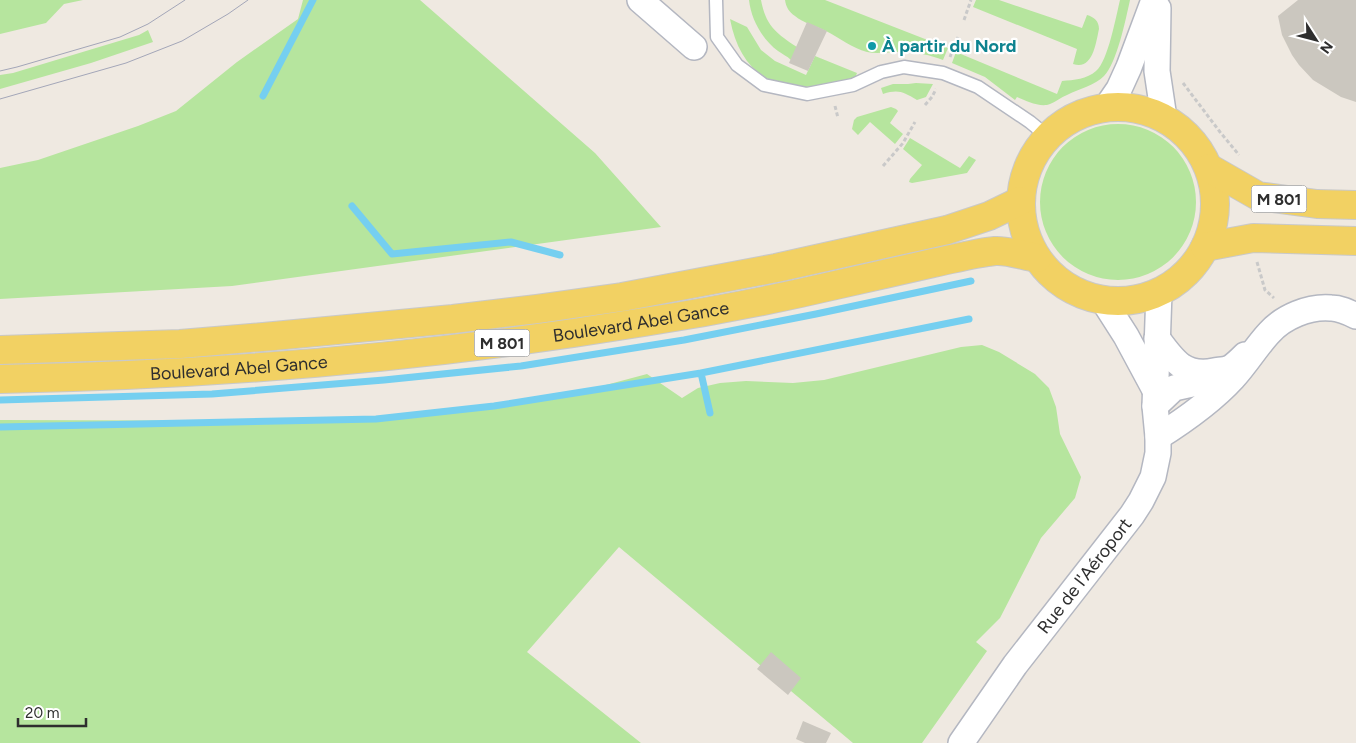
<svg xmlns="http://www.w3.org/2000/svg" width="1356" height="743" font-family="Figtree,sans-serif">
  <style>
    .green { fill: #b6e59e }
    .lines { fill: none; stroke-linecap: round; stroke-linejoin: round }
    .stream { stroke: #75cff0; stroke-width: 7 }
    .building { fill: #cbc7bf }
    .service-casing { stroke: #b4b7c1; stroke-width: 15 }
    .minor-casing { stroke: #b4b7c1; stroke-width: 28 }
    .primary-casing { stroke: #c9c9c9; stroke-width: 30 }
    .path { stroke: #c9c9c9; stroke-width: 3; stroke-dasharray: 4 2.5; stroke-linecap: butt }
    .service { stroke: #fff; stroke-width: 12 }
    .minor { stroke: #fff; stroke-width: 25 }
    .primary { stroke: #f2d163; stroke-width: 28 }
    .tram { stroke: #a3a6b8; stroke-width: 1 }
    .culture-dot { fill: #0f9aa8; stroke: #fff; stroke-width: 2 }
    .labels { text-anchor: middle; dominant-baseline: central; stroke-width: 4.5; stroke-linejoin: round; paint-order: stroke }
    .shield { fill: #fff; stroke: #6d6d6d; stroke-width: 1 }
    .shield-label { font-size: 16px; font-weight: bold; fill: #2e2e2e }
    .culture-label { font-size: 18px; font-weight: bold; fill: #0d838f; stroke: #fff; text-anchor: start }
    .street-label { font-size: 18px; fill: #2e2e2e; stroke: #fff }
  </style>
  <rect width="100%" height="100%" fill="#efe9e1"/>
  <path class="green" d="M 0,0 L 83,0 L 64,4 L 46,23 L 0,34 Z
    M 303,0 L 420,0 L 595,153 L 661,227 L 232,286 L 0,299 L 0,168 L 38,160 L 138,126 L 176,111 L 237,62 L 298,19 Z
    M 749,0 L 761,0 C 766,26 776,33 797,47 L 791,60 C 787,56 782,54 778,51 C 762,39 751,19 749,0 Z
    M 785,0 L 825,0 L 948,48 L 943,60 C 929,55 913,51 898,52 C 888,52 877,54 867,52 C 852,48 840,38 826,31 C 816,26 803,23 795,16 C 789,12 786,7 785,0 Z
    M 976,0 L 999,0 L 1082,28 L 1087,15 C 1094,17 1099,21 1099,29 C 1096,42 1093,71 1073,64 L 1077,49 L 973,7 Z
    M 1120,0 L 1130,0 C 1126,18 1117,63 1104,76 C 1095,85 1079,89 1067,95 C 1061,97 1056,102 1050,104 C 1041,108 1026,101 1017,97 L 1015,100 L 985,77 L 952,63 L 956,52 L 1057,94 L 1062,81 C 1074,80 1087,79 1096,71 C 1108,61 1116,16 1120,0 Z
    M 730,19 L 747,27 L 761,50 L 775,61 L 806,75 L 815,56 L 857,73 L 855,78 C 842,83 832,84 817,86 C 768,92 739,67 730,19 Z
    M 148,30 L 153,42 L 91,63 L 0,89 L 0,75 L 13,73 L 139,35 Z
    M 916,83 L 933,84 L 926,97 L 917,100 C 903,92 899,89 883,94 L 881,88 L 893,84 L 908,84 Z
    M 891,107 L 896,109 L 898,111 L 890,123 L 903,134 L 895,144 L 870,122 L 858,135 L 852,129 L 854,120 L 857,117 Z
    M1040 202a78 78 0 1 1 156 0a78 78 0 1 1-156 0Z
    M 910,138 L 960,168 L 969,156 L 976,160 L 967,173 L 912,183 L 909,182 L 910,179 L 922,165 L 903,149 Z
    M 982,345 L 999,352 L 1035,374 L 1049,388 L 1056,407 L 1060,434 L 1081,477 L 1075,498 L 1041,538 L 1000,618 L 976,642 L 987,651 L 922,743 L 853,743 L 619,547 L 527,652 L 641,743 L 0,743 L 0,420 L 309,421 L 460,410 L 602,386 L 647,374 L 682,398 L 698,388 L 720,383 L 746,381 L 793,383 L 824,380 L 961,347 Z"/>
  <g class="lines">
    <path class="stream" d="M 263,96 L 313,0
      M 352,206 L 392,254 L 511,242 L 560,255
      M 701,373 L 710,413
      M 0,400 L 212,394 L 384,380 L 521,366 L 684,340 L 816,314 L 971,281
      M 0,427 L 376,419 L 494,406 L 701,373 L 969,319"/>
  </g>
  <path class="building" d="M 1298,0 L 1356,0 L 1356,102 L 1341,97 L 1313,80 L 1299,65 L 1292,55 L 1282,35 L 1278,16 Z
    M 807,22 L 827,31 L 808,71 L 789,63 Z
    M 771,652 L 801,678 L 788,695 L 757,669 Z
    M 803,721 L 831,733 L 826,743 L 805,743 L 796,739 Z"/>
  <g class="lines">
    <g class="service-casing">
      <path id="service" d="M 716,0 L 717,37 L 737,65 L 764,85 L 807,94 L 853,85 L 881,72 L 904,67 L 943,73 L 978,87 L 1030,122 L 1047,136"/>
    </g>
    <g class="minor-casing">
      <g id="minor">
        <path d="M 640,0 L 694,47"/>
        <path d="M 1158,8 L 1157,71 L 1164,118"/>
        <path d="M 1106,108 L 1119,89 L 1129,67 L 1154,0"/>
        <path d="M 1103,300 L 1126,336 L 1155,390"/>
        <path d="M 1157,338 C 1173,360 1184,377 1214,371 C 1219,370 1225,370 1230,368 C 1235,365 1241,359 1245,355"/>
        <path d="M 1155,406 L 1174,388 L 1210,380 L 1217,376"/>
        <path d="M 1158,437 C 1185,420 1211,402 1233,378 C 1246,364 1256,347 1269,333 C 1283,317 1309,306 1331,308 C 1340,308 1348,312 1356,316"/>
        <path id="s1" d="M 961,743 L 1015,665 L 1132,515 L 1141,501 L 1153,477 L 1158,453 L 1158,437 L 1155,406 L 1159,292"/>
      </g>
    </g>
    <g class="primary-casing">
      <g id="primary">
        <circle cx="1118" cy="204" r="97"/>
        <path d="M 1209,168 L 1258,196 L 1317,204 L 1356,205"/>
        <path d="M 1205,247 L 1253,238 L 1356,241"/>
        <path d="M 0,350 L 180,344 L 274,336 L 453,319 L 537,309 L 622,297 L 776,268 L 947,230 L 989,216 L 1020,201"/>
        <path id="s2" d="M 0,379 C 216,375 432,357 644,322 C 709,312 772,300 836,285 C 868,278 901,270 933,263 C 953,259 975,253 995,251 C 1008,250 1024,256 1037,258"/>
      </g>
    </g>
    <path class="path" d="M 964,20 L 971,0
      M 950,57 L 958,37
      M 1183,83 L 1220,132 L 1239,155
      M 925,105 L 932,97 L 936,89
      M 835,106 L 838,118
      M 883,166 L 903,143 L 915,122
      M 1257,262 L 1265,290 L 1274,298"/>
    <use href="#service" class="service"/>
    <use href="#minor" class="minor"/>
    <use href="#primary" class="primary"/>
    <path class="tram" d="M 0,71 L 17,67 L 120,37 L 148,24 L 185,0
      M 0,99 L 126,63 L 182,41 L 228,14 L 248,0"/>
  </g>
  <circle class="culture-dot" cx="872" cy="46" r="5"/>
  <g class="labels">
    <g class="shield">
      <rect x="1251.5" y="185.5" width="55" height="27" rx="4"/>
      <rect x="474.5" y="329.5" width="55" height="27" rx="4"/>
    </g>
    <g class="shield-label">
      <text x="1279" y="199">M 801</text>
      <text x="502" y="343">M 801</text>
    </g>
    <g class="culture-label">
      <text x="882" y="46">À partir du Nord</text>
    </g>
    <g class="street-label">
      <text stroke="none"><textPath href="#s2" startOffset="644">Boulevard Abel Gance</textPath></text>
      <text stroke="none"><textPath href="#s2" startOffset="239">Boulevard Abel Gance</textPath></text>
      <text stroke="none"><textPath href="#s1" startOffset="208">Rue de l'Aéroport</textPath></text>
    </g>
  </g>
  <g transform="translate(1316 40) rotate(126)" stroke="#ffffff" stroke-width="4" paint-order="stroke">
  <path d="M0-4L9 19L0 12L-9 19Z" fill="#2e2e2e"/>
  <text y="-8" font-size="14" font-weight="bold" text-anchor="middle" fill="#2e2e2e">N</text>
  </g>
  <path d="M18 718v8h68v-8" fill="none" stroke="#2e2e2e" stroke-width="2.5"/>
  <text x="25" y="718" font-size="15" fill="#2e2e2e" stroke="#ffffff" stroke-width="4" paint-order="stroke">20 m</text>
</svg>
